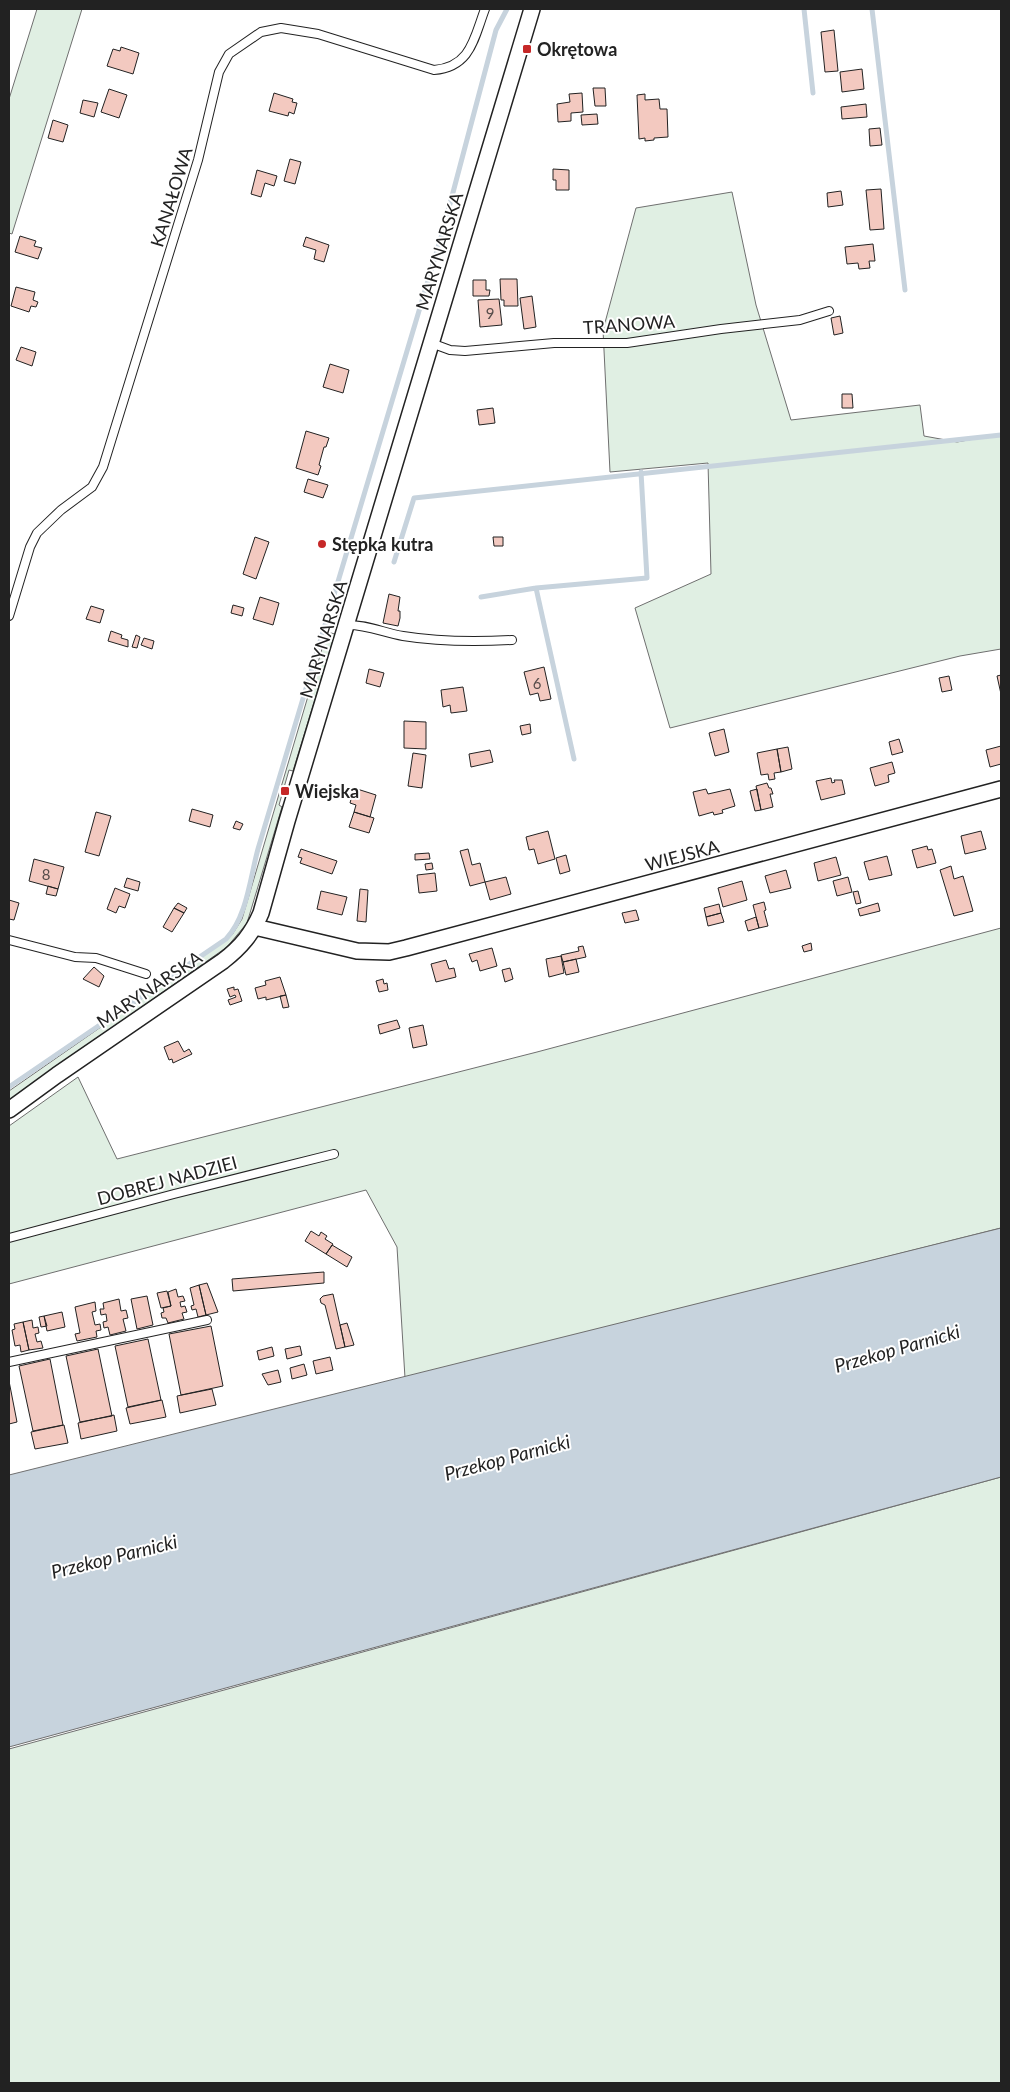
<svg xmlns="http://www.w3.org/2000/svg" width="1010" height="2092" font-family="Lato,sans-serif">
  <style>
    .green { fill: #e0efe3; stroke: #6f6f6f }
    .water { fill: #c7d3dd; stroke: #6f6f6f }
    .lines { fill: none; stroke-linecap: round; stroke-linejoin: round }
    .stream { stroke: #c7d3dd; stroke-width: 5 }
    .building { fill: #f3c9c0; stroke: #222 }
    .lane-casing { stroke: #222; stroke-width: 10 }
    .street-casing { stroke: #222; stroke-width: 18 }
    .lane { stroke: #fff; stroke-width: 8 }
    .street { stroke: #fff; stroke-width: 15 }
    .poi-dot { fill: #c62828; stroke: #fff; stroke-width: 2 }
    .labels { text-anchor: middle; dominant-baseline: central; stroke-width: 4; stroke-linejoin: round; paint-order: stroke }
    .number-label { font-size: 15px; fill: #564c4a }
    .poi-label { font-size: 18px; font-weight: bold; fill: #222; stroke: #fff; text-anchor: start }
    .street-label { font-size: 18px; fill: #222; stroke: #fff }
    .water-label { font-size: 19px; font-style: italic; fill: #222; stroke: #fff }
  </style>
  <rect width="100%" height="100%" fill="#fff"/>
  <path class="green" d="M 37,9 L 82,9 L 12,234 L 9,233 L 9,99 Z
    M 732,192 L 756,305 L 791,420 L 920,405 L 924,436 L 957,442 L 1001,434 L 1001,649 L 960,656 L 670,728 L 635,608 L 711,574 L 708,463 L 610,472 L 603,330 L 636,208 Z
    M 327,632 L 335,634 L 293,771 L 289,770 L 279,805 L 282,807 L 247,923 L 227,947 L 9,1100 L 9,1091 L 220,944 L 232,935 L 242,919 Z
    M 1001,928 L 1001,1228 L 405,1378 L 397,1247 L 366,1190 L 9,1284 L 9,1126 L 78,1077 L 117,1159 L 537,1052 Z
    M 1001,1477 L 1001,2083 L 9,2083 L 9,1749 Z"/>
  <path class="water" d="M 1001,1228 L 1001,1477 L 9,1747 L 9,1475 Z"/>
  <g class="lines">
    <path class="stream" d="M 804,9 L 813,93
      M 872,9 L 905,290
      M 394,562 L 414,498 L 1001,435
      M 481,597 L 536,588
      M 574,759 L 536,588 L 647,578 L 641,472
      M 9,1087 L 226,939 C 247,917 250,878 258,849 L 442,234 L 496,30 L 507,9"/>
  </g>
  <path class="building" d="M 834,30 L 838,71 L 825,72 L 821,32 Z
    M 121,47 L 139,53 L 133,74 L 107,66 L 113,49 L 120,51 Z
    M 862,69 L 864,89 L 842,92 L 840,72 Z
    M 593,88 L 605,88 L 606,106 L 595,106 Z
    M 109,89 L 127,95 L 119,118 L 101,112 Z
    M 274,93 L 293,99 L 292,102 L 297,103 L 294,114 L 289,112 L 288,116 L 269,111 Z
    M 582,93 L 583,112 L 571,113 L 571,121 L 558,122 L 557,104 L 570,102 L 569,94 Z
    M 645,94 L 645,100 L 659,99 L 660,109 L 667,109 L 668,137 L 654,138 L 654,140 L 645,141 L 645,138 L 639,139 L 637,95 Z
    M 83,100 L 98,103 L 94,117 L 80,113 Z
    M 866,104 L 867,117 L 842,119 L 841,107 Z
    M 597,114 L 598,124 L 582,125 L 581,115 Z
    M 53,120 L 68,125 L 63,142 L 48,138 Z
    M 880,128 L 882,145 L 870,146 L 869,129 Z
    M 290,159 L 301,162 L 295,184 L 284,181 Z
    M 553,169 L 569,170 L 569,190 L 556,190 L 556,180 L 553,180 Z
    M 257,170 L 277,176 L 274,186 L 265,183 L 261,197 L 251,194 Z
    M 881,189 L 884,229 L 870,230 L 866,190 Z
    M 841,191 L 843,205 L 828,207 L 827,193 Z
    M 20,236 L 36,241 L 34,246 L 42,248 L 38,259 L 15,252 Z
    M 306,237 L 329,245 L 324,262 L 314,259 L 316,250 L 303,246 Z
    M 873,244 L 875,261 L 869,261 L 870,268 L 859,269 L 858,263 L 847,264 L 845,247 Z
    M 500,279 L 517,279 L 518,306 L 504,306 L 504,300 L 501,300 Z
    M 473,280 L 486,280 L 486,290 L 490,290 L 489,296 L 473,296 Z
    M 16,287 L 35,292 L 33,300 L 38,302 L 36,307 L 31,306 L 29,312 L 11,306 Z
    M 532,296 L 536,327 L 524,329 L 520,298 Z
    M 499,299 L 502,325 L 480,327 L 478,300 Z
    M 840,316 L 843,333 L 834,335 L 831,318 Z
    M 21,347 L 36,352 L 32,366 L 16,360 Z
    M 330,364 L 349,370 L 343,393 L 323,387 Z
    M 842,394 L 852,394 L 853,408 L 842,408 Z
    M 493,408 L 495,423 L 479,425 L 477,410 Z
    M 306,431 L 329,438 L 326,447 L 324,447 L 319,465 L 321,466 L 318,475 L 296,468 Z
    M 308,479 L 328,485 L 323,498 L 304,492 Z
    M 255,537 L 269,542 L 256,579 L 243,574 Z
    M 493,537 L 503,537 L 503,546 L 494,546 Z
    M 389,594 L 400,597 L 398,611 L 400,611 L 400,618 L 398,626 L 383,623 Z
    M 260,597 L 279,603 L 273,625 L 253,619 Z
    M 233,605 L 244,608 L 242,616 L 231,613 Z
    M 91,606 L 104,610 L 100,623 L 86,619 Z
    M 111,631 L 122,635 L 121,638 L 128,640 L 128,647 L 108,641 Z
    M 136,635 L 140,637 L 137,648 L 132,647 Z
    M 144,638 L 154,641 L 152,649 L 141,645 Z
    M 544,667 L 551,699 L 540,701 L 538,693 L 530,695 L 524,672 Z
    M 369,669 L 384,673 L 380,687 L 366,683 Z
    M 1001,675 L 1001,694 L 997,676 Z
    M 949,676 L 952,690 L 942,692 L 939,678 Z
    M 463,687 L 467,711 L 451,713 L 450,705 L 443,707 L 441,690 Z
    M 404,721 L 426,722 L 426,749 L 404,748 Z
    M 530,724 L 531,733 L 522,735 L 520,726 Z
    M 724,729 L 729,752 L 715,756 L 709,733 Z
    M 899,739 L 903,752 L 892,755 L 889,742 Z
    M 1001,746 L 1001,764 L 990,767 L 986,750 Z
    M 788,747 L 792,769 L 781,772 L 777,749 Z
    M 777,749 L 781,772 L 774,773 L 775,779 L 769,780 L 768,774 L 761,775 L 757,753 Z
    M 490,750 L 493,762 L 471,767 L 469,754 Z
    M 413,753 L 426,755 L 422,788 L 408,786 Z
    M 892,762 L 895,773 L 888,775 L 889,782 L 875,786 L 870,768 Z
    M 831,778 L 832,783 L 835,782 L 834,780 L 842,780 L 845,794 L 821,800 L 816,781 Z
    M 767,783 L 769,788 L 771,788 L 773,794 L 770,794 L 773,807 L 761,810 L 756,786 Z
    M 354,788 L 376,795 L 370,817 L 354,812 L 356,805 L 350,803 Z
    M 706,789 L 708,794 L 730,789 L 735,806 L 722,810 L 723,813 L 714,815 L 713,812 L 699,816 L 693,792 Z
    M 757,789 L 761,810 L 755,811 L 750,791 Z
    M 192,809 L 213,815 L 210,827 L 189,821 Z
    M 96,812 L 111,816 L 99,856 L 85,852 Z
    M 354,812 L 374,818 L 369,833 L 349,827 Z
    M 236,821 L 243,824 L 240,830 L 233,828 Z
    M 548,831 L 555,859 L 538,864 L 534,849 L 529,850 L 526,837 Z
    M 981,831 L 986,849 L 965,854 L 961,836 Z
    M 927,846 L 928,850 L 932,849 L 936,863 L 917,868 L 912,850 Z
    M 301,849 L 337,861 L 332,874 L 300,863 L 302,858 L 298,857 Z
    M 468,849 L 472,865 L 480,863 L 485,882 L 470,886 L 460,851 Z
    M 429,853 L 430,859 L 415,860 L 415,854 Z
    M 566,855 L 570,871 L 560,874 L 556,858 Z
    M 887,856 L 892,875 L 869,880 L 864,862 Z
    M 836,857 L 841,875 L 818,881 L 814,863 Z
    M 34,859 L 64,867 L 58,889 L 29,881 Z
    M 432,863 L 433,869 L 426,870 L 425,864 Z
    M 951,866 L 954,879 L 963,876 L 973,911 L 954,916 L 940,870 Z
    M 786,870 L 791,888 L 770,893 L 765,876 Z
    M 435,873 L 437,891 L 419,893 L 417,875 Z
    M 506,877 L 511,894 L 490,900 L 485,882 Z
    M 848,877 L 852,892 L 837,896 L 833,881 Z
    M 127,878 L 140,882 L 138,891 L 124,887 Z
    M 742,881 L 747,900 L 723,907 L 718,888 Z
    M 48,886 L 58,889 L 56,896 L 46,894 Z
    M 115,888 L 130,894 L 125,908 L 119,906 L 116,913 L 107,909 Z
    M 360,889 L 368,890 L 366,922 L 357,921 Z
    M 321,891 L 347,897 L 342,915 L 317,909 Z
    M 858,891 L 861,903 L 856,904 L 853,892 Z
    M 9,900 L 19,903 L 14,920 L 9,919 Z
    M 764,902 L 766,910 L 764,911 L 768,926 L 759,928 L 753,905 Z
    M 178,903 L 187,908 L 184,913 L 174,908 Z
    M 878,903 L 880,911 L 860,916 L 858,909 Z
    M 719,904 L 721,913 L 706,917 L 704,908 Z
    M 174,908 L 184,913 L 172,932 L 163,927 Z
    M 636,910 L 639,920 L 625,923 L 622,913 Z
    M 721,913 L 724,922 L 708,926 L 706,917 Z
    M 756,917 L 759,928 L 748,931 L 745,921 Z
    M 811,943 L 812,950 L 804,952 L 802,946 Z
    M 583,946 L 586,957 L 563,962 L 561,955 L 579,951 L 578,947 Z
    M 492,948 L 497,966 L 480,971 L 477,960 L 472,962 L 469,954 Z
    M 561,956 L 564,973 L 549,977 L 546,959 Z
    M 576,959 L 579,972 L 566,975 L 563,962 Z
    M 446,960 L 449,969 L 454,968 L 456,977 L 436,982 L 431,964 Z
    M 94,967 L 104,976 L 99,987 L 83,979 Z
    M 510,968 L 513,979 L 505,982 L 502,970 Z
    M 280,977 L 286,995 L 266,1000 L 266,997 L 258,999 L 255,988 L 266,985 L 265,981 Z
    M 383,979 L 384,984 L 387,983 L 388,990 L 379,992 L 376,981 Z
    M 234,987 L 234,990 L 238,989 L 242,1001 L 230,1005 L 228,1000 L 236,997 L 235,995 L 230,997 L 227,989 Z
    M 286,995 L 289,1007 L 283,1008 L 280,996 Z
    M 397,1020 L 400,1028 L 380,1034 L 378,1025 Z
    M 423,1025 L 427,1045 L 413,1048 L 409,1028 Z
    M 178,1041 L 184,1052 L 189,1049 L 192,1054 L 173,1063 L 172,1059 L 169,1060 L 164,1047 Z
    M 311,1231 L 319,1236 L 321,1232 L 327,1236 L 325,1239 L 333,1244 L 326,1254 L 305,1241 Z
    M 332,1245 L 352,1257 L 347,1267 L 326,1254 Z
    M 324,1272 L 324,1283 L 233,1291 L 232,1279 Z
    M 207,1283 L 218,1312 L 206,1315 L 199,1285 Z
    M 199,1285 L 206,1315 L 198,1317 L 196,1309 L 192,1310 L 191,1306 L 194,1305 L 190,1288 Z
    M 176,1289 L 178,1297 L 183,1296 L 185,1301 L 180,1302 L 181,1307 L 185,1306 L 187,1312 L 182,1313 L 184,1319 L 168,1323 L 166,1318 L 162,1318 L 161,1313 L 164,1312 L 163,1308 L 171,1306 L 168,1292 Z
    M 167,1291 L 171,1306 L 161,1308 L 157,1293 Z
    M 333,1294 L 345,1347 L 336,1349 L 325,1305 L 321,1303 L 320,1299 L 323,1296 Z
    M 147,1296 L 153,1325 L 137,1329 L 131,1299 Z
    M 119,1299 L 121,1311 L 126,1310 L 128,1318 L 123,1319 L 126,1331 L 110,1335 L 108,1327 L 104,1328 L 103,1322 L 107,1321 L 106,1314 L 101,1315 L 100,1309 L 104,1309 L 103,1303 Z
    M 95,1302 L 96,1311 L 92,1312 L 95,1325 L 100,1324 L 101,1330 L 96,1331 L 97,1337 L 77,1341 L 75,1334 L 80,1333 L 75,1307 Z
    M 62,1312 L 65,1327 L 47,1331 L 44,1316 Z
    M 44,1316 L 47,1326 L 41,1327 L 39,1317 Z
    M 32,1320 L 33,1328 L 38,1327 L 39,1333 L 35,1334 L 37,1342 L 41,1341 L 43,1348 L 29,1350 L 23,1322 Z
    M 23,1322 L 29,1350 L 21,1352 L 20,1345 L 15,1346 L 12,1330 L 15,1329 L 14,1324 Z
    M 347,1323 L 354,1345 L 345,1347 L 340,1325 Z
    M 211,1326 L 223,1386 L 181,1395 L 169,1334 Z
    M 148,1339 L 161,1400 L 128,1407 L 115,1346 Z
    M 300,1346 L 302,1355 L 287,1359 L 285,1349 Z
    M 272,1347 L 274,1356 L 259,1360 L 257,1351 Z
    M 98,1349 L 112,1416 L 80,1422 L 66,1356 Z
    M 330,1357 L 333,1370 L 316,1374 L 313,1361 Z
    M 50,1359 L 63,1425 L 33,1431 L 19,1366 Z
    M 304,1364 L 307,1375 L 292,1379 L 290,1368 Z
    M 278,1370 L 281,1382 L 268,1385 L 262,1374 Z
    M 9,1381 L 17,1422 L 9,1424 Z
    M 212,1389 L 216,1405 L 180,1413 L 177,1396 Z
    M 162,1400 L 166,1417 L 130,1424 L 126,1408 Z
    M 114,1415 L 117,1431 L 81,1439 L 78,1423 Z
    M 64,1425 L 68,1443 L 35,1449 L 31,1432 Z"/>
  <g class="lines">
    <g class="lane-casing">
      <path id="lane" d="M 431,343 L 450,350 L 465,351 L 554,343 L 627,343 L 721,329 L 800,320 L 829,311
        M 9,616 L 30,547 L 37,533 L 61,510 L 92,487 L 103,467 L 198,160 L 219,72 L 229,54 L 261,32 L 281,28 L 318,34 L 434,70 C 471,67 474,38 485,9
        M 346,625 C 366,624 384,633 403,636 C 440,642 475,642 512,640
        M 9,940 L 75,957 L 96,958 L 146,974
        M 9,1238 L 174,1194 L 334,1154
        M 9,1362 L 207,1320"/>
    </g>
    <g class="street-casing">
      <path id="street" d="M 255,927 L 357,951 L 389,952 L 406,948 L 1001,789
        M 9,1110 L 57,1075 L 223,961 C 241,947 252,934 261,913 L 287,821 L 532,9"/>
    </g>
    <use href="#lane" class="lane"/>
    <use href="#street" class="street"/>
  </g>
  <g class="poi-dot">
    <rect x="522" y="44" width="10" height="10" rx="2.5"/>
    <circle cx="322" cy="544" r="5"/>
    <rect x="280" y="786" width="10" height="10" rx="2.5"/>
  </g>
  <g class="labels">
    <g class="number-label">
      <text x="490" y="313">9</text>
      <text x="537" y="683">6</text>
      <text x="46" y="874">8</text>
    </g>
    <g class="poi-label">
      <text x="537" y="49">Okrętowa</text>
      <text x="332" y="544">Stępka kutra</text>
      <text x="295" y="791">Wiejska</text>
    </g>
    <g class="street-label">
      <text transform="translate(171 197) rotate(-73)">KANAŁOWA</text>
      <text transform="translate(439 251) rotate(-73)">MARYNARSKA</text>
      <text transform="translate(629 324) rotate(-4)">TRANOWA</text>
      <text transform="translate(323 639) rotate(-73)">MARYNARSKA</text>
      <text transform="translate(682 855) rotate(-15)">WIEJSKA</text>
      <text transform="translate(149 989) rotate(-34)">MARYNARSKA</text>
      <text transform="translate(167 1180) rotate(-15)">DOBREJ NADZIEI</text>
    </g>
    <g class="water-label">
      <text transform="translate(897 1348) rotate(-16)">Przekop Parnicki</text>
      <text transform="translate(507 1457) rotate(-15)">Przekop Parnicki</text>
      <text transform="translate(114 1556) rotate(-14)">Przekop Parnicki</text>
    </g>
  </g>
  <rect width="1010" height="2092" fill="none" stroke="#222222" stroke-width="20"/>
</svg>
